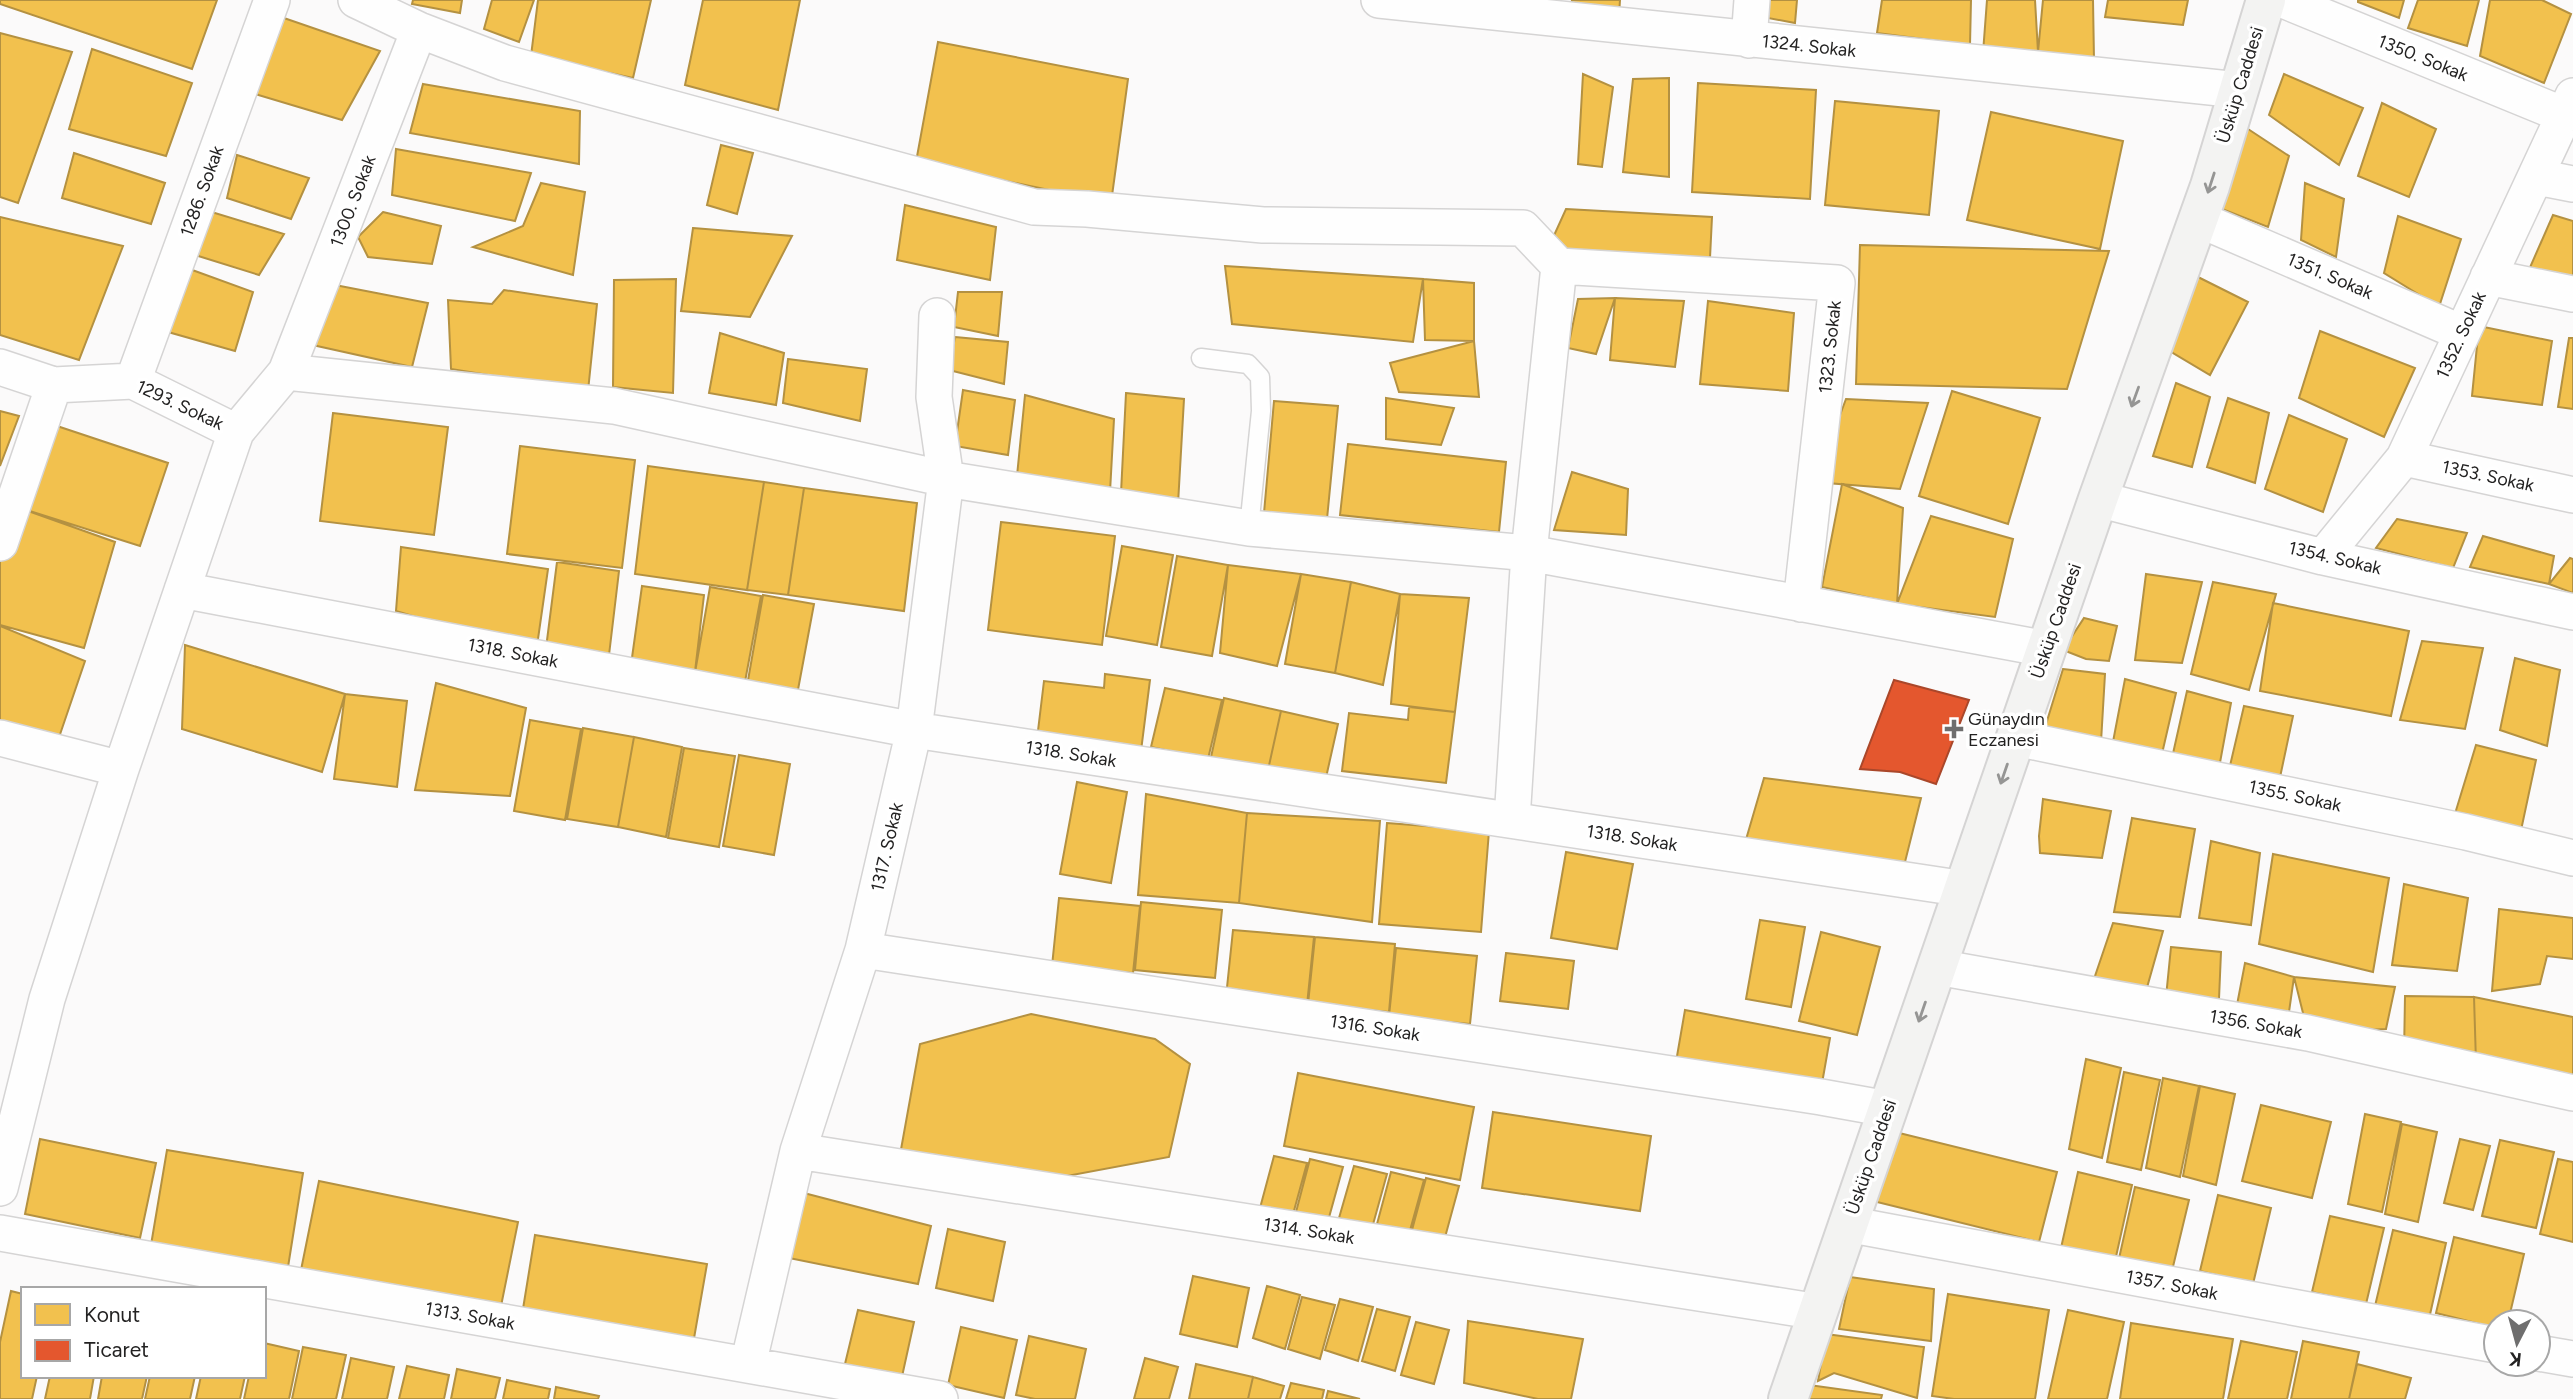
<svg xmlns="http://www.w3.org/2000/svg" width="2573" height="1399" font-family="Figtree,sans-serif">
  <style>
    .homes { fill: #f2c14e; stroke: #b49141; stroke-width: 2 }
    .shops { fill: #e4572e; stroke: #aa472a; stroke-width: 2 }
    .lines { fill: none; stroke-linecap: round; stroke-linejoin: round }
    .lane-casing { stroke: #d5d4d4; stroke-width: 21 }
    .street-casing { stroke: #d5d4d4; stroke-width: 38 }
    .secondary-casing { stroke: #d5d4d4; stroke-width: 42 }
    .lane { stroke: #fefefe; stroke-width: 18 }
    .street { stroke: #fefefe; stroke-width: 35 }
    .secondary { stroke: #f3f3f2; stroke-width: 38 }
    .oneway { stroke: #959594 }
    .poi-dot { fill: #6f6e6e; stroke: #fff; stroke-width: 2.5 }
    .labels { text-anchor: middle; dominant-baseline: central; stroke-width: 7; stroke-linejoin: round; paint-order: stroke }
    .street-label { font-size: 18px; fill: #232222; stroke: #fff }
    .poi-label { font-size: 18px; fill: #232222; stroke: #fff; text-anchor: start }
  </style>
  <rect width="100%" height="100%" fill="#fbfafa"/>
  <path class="homes" d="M 0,0 L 217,0 L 192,69 L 0,4 Z
    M 413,0 L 462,0 L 460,13 L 412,4 Z
    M 492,0 L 534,0 L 519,42 L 484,29 Z
    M 538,0 L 651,0 L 633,78 L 531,56 Z
    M 703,0 L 800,0 L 778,110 L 685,85 Z
    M 1572,0 L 1620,0 L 1619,16 L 1571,7 Z
    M 1769,0 L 1797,0 L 1795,23 L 1768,18 Z
    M 1882,0 L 1971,0 L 1970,45 L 1877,33 Z
    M 1987,0 L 2035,0 L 2038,52 L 1983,53 Z
    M 2043,0 L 2093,0 L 2094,60 L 2038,52 Z
    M 2108,0 L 2188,0 L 2183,25 L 2105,17 Z
    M 2358,0 L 2404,0 L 2399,18 L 2358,2 Z
    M 2418,0 L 2479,0 L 2467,46 L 2408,28 Z
    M 2490,0 L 2542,0 L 2571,14 L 2544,83 L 2480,56 Z
    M 281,17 L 380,51 L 342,120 L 255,94 Z
    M 0,33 L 72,52 L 18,203 L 0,197 Z
    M 938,42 L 1128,79 L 1111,203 L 916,162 Z
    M 92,49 L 192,83 L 166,156 L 69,129 Z
    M 1583,74 L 1613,87 L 1602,167 L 1578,164 Z
    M 2284,74 L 2363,108 L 2339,165 L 2269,115 Z
    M 1669,78 L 1669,177 L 1623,172 L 1633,79 Z
    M 1698,83 L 1816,90 L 1810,199 L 1692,192 Z
    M 423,84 L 580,111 L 579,164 L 410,133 Z
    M 1835,101 L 1939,111 L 1929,215 L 1825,205 Z
    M 2382,103 L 2436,129 L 2409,197 L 2358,176 Z
    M 1991,112 L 2123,141 L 2100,249 L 1967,220 Z
    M 2245,127 L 2289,156 L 2268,227 L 2222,209 Z
    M 721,145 L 753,153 L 737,214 L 707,205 Z
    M 396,149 L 531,173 L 515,221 L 392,195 Z
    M 74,153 L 165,183 L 151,224 L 62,198 Z
    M 237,155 L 309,178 L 291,219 L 227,198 Z
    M 541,183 L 585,192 L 573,275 L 473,247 L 523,226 Z
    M 2305,183 L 2344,199 L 2336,257 L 2301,240 Z
    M 905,205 L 996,227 L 990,280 L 897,260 Z
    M 1566,209 L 1712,217 L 1710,258 L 1546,253 Z
    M 205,210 L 284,234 L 259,275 L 192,254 Z
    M 383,212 L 441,226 L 432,264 L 368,257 L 358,237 Z
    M 2553,215 L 2573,221 L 2573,280 L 2528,272 Z
    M 2398,216 L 2461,239 L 2439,307 L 2384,273 Z
    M 0,217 L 123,246 L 79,360 L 0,335 Z
    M 693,228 L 792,236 L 750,317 L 681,311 Z
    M 1860,245 L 2109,251 L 2067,389 L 1856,384 Z
    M 1225,266 L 1423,279 L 1413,342 L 1232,324 Z
    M 184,267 L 253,292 L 235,351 L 161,330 Z
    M 2196,276 L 2248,302 L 2210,375 L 2168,350 Z
    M 676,279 L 673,393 L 613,387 L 614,280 Z
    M 1423,279 L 1474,283 L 1474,341 L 1425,340 Z
    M 335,285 L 428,303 L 412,367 L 308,344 Z
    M 504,290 L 597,304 L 588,391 L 451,369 L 448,300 L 492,304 Z
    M 958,292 L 1002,292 L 998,336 L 954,327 Z
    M 1615,298 L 1684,301 L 1675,367 L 1610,360 Z
    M 1615,298 L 1596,354 L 1568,348 L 1578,299 Z
    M 1708,301 L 1794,313 L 1788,391 L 1700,384 Z
    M 2479,326 L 2552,341 L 2542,405 L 2472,396 Z
    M 2320,331 L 2415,368 L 2384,437 L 2299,398 Z
    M 720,333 L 784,353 L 776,405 L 709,393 Z
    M 955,337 L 1008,342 L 1004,384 L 949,370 Z
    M 2569,338 L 2573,338 L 2573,409 L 2558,407 Z
    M 1474,341 L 1479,397 L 1399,392 L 1390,363 Z
    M 788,359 L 867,369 L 860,421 L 783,403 Z
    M 2176,383 L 2210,397 L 2192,467 L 2153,456 Z
    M 963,390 L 1015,400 L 1008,455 L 955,446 Z
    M 1952,391 L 2040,418 L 2008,524 L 1919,496 Z
    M 1126,393 L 1184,399 L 1178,504 L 1121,493 Z
    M 1025,395 L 1114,419 L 1110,492 L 1017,476 Z
    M 1386,398 L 1454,408 L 1441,445 L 1386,439 Z
    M 2228,398 L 2269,413 L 2255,483 L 2207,467 Z
    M 1846,399 L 1928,403 L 1900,489 L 1815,482 Z
    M 1274,401 L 1338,406 L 1327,519 L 1264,513 Z
    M 0,411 L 19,416 L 0,466 Z
    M 333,413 L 448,427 L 434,535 L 320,521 Z
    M 2289,415 L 2347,439 L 2323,512 L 2265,489 Z
    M 54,425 L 168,463 L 140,546 L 14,506 Z
    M 1348,444 L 1506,462 L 1499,532 L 1340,515 Z
    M 520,446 L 635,460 L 622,568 L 507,554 Z
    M 648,466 L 764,482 L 747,590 L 635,574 Z
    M 1572,472 L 1628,489 L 1626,535 L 1554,530 Z
    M 764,482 L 804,488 L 788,595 L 747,590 Z
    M 1842,484 L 1903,508 L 1897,604 L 1822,587 Z
    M 804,488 L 917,503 L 904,611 L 788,595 Z
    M 14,506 L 115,542 L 84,648 L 0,625 L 0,562 Z
    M 1931,516 L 2013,539 L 1995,617 L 1897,604 Z
    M 2397,519 L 2467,533 L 2453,568 L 2376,548 Z
    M 1001,522 L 1115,536 L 1102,645 L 988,630 Z
    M 2483,536 L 2554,556 L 2549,584 L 2470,567 Z
    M 1122,546 L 1173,555 L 1157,645 L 1106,636 Z
    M 401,547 L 548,569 L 536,653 L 396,611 Z
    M 1177,556 L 1228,565 L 1212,656 L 1161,647 Z
    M 2570,558 L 2573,559 L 2573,593 L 2549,584 Z
    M 557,562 L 619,571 L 609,655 L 546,648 Z
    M 1228,565 L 1301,574 L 1277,666 L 1220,653 Z
    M 1301,574 L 1351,582 L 1335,673 L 1285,664 Z
    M 2146,574 L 2202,582 L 2182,663 L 2135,660 Z
    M 1351,582 L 1400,594 L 1383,685 L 1335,673 Z
    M 2213,582 L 2276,594 L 2249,690 L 2191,674 Z
    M 642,586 L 704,595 L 694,680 L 630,672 Z
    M 710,587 L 761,596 L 744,687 L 694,678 Z
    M 1400,594 L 1469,598 L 1455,712 L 1391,704 Z
    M 763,595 L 814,604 L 797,695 L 747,686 Z
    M 2273,603 L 2409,631 L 2391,716 L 2260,691 Z
    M 2084,618 L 2117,626 L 2109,661 L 2086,659 L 2063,650 Z
    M 0,626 L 85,661 L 54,752 L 0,730 Z
    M 2422,641 L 2483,648 L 2465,729 L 2400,720 Z
    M 185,645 L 345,694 L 322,772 L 182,729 Z
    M 2515,658 L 2560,670 L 2547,746 L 2500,730 Z
    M 2063,669 L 2105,674 L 2101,742 L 2043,734 Z
    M 1105,674 L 1150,680 L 1141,751 L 1037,739 L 1044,681 L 1104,688 Z
    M 2125,679 L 2176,693 L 2161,758 L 2112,747 Z
    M 436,683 L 526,708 L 510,796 L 415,790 Z
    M 1165,688 L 1222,700 L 1208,759 L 1151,747 Z
    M 2187,691 L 2231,703 L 2219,768 L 2172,758 Z
    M 345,694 L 407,701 L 397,787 L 334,779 Z
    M 1224,698 L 1281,711 L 1268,770 L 1211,757 Z
    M 2244,706 L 2293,716 L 2279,782 L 2229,770 Z
    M 1409,707 L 1455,712 L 1446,783 L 1342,771 L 1349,713 L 1408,720 Z
    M 1281,711 L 1338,724 L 1325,782 L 1268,770 Z
    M 530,720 L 581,729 L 565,820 L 514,811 Z
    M 583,728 L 634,737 L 618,827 L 567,819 Z
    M 634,737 L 682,747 L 666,837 L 618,827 Z
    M 2476,745 L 2536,760 L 2520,835 L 2454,817 Z
    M 684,748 L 735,756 L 719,847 L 668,838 Z
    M 739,755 L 790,764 L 774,855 L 723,846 Z
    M 1764,778 L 1921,798 L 1904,866 L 1745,843 Z
    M 1077,782 L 1127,792 L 1111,883 L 1060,874 Z
    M 1146,794 L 1247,813 L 1239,903 L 1138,895 Z
    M 2043,799 L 2111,811 L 2102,858 L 2040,853 L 2039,836 Z
    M 1247,813 L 1380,821 L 1372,922 L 1239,903 Z
    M 2132,818 L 2195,829 L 2180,917 L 2114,912 Z
    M 1387,823 L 1489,831 L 1481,932 L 1379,924 Z
    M 2211,841 L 2260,853 L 2251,925 L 2199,918 Z
    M 1566,852 L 1633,864 L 1617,949 L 1551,938 Z
    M 2273,854 L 2389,878 L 2373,972 L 2259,944 Z
    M 2404,884 L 2468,898 L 2457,971 L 2392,965 Z
    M 1059,898 L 1140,906 L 1133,973 L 1052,966 Z
    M 1141,902 L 1222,910 L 1215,978 L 1135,970 Z
    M 2499,909 L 2573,918 L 2573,959 L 2547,956 L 2540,984 L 2492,991 Z
    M 1760,920 L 1805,927 L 1791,1007 L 1746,999 Z
    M 2113,923 L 2163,931 L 2146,991 L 2093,982 Z
    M 1233,930 L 1314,937 L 1307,1005 L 1226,997 Z
    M 1821,932 L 1880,947 L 1857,1035 L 1799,1021 Z
    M 1315,937 L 1395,944 L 1389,1012 L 1308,1004 Z
    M 2171,947 L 2221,952 L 2219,999 L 2166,997 Z
    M 1396,948 L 1477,956 L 1470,1024 L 1389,1016 Z
    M 1506,953 L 1574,961 L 1568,1009 L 1500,1001 Z
    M 2245,963 L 2294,977 L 2289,1012 L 2236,1010 Z
    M 2294,977 L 2395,987 L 2386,1029 L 2308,1033 Z
    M 2405,996 L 2474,997 L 2476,1062 L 2404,1055 Z
    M 2474,997 L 2573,1017 L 2573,1083 L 2476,1062 Z
    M 1685,1010 L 1830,1038 L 1821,1089 L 1676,1062 Z
    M 1031,1014 L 1155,1039 L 1190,1064 L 1169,1157 L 1040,1181 L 900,1155 L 920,1044 Z
    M 2086,1059 L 2121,1068 L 2102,1158 L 2069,1149 Z
    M 2124,1072 L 2160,1080 L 2141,1170 L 2107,1162 Z
    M 1298,1073 L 1474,1107 L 1460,1180 L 1284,1146 Z
    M 2163,1078 L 2199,1086 L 2180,1177 L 2146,1168 Z
    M 2200,1086 L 2235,1094 L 2216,1185 L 2183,1176 Z
    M 2261,1105 L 2331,1122 L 2312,1198 L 2242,1181 Z
    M 1493,1112 L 1651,1136 L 1640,1211 L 1482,1188 Z
    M 2365,1114 L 2401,1122 L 2382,1212 L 2348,1204 Z
    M 2402,1124 L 2437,1132 L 2418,1222 L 2385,1214 Z
    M 1883,1129 L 2057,1172 L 2039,1242 L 1865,1199 Z
    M 40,1139 L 156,1163 L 140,1238 L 25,1214 Z
    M 2460,1139 L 2490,1146 L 2473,1210 L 2444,1203 Z
    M 2500,1140 L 2554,1152 L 2536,1228 L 2482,1216 Z
    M 167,1150 L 303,1173 L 288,1267 L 151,1245 Z
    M 1274,1156 L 1307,1163 L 1292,1218 L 1260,1208 Z
    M 1310,1159 L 1343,1167 L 1328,1221 L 1296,1212 Z
    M 2558,1159 L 2573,1162 L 2573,1242 L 2540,1234 Z
    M 1354,1166 L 1387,1174 L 1372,1228 L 1339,1218 Z
    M 1391,1172 L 1424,1180 L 1409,1234 L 1377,1224 Z
    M 2078,1172 L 2132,1185 L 2115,1261 L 2061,1248 Z
    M 1426,1178 L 1459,1186 L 1444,1241 L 1412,1230 Z
    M 319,1181 L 518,1222 L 500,1311 L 301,1270 Z
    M 2135,1187 L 2189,1200 L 2171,1275 L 2118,1263 Z
    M 800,1192 L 931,1226 L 918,1284 L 784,1257 Z
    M 2218,1195 L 2271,1208 L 2253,1284 L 2200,1271 Z
    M 2330,1216 L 2384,1228 L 2366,1304 L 2312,1292 Z
    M 948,1229 L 1005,1242 L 993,1301 L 936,1288 Z
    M 2393,1230 L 2446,1243 L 2429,1319 L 2375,1306 Z
    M 535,1235 L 707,1264 L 693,1344 L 522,1315 Z
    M 2454,1237 L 2524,1254 L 2508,1322 L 2496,1322 L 2496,1328 L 2436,1313 Z
    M 1193,1276 L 1249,1288 L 1237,1347 L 1180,1334 Z
    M 1850,1277 L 1934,1289 L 1931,1341 L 1839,1329 Z
    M 1267,1286 L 1300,1295 L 1285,1349 L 1253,1338 Z
    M 11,1291 L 23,1294 L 23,1376 L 37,1376 L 32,1399 L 0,1399 L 0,1342 Z
    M 1948,1294 L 2049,1310 L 2035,1399 L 1954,1399 L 1932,1396 Z
    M 1302,1297 L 1335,1305 L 1320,1359 L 1288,1349 Z
    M 1340,1299 L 1373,1307 L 1358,1361 L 1325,1350 Z
    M 1377,1309 L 1410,1317 L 1395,1371 L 1362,1361 Z
    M 858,1310 L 914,1322 L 901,1381 L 844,1368 Z
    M 2068,1310 L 2124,1322 L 2107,1399 L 2048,1399 Z
    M 1468,1321 L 1583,1339 L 1571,1399 L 1538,1399 L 1464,1383 Z
    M 1416,1322 L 1449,1330 L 1434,1384 L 1401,1375 Z
    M 2131,1323 L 2233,1339 L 2223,1399 L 2120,1399 Z
    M 961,1327 L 1017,1340 L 1004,1398 L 948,1385 Z
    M 1826,1334 L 1924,1347 L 1917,1398 L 1834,1373 L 1818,1381 Z
    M 1029,1336 L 1086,1349 L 1075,1399 L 1035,1399 L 1016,1395 Z
    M 2241,1341 L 2297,1352 L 2287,1399 L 2228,1399 Z
    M 2303,1341 L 2359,1352 L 2349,1399 L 2291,1399 Z
    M 264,1343 L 299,1351 L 289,1399 L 244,1399 L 249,1376 L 264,1376 Z
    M 303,1347 L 346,1355 L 336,1399 L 292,1399 Z
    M 351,1358 L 394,1367 L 387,1399 L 342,1399 Z
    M 1145,1358 L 1178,1367 L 1169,1399 L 1134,1399 Z
    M 1196,1364 L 1253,1377 L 1248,1399 L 1189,1399 Z
    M 2357,1364 L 2411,1378 L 2405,1399 L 2349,1399 Z
    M 407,1366 L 449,1375 L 444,1399 L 399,1399 Z
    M 457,1369 L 500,1378 L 495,1399 L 451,1399 Z
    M 50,1376 L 94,1376 L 90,1399 L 45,1399 Z
    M 102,1376 L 147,1376 L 142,1399 L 98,1399 Z
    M 150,1376 L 195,1376 L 190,1399 L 145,1399 Z
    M 201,1376 L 245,1376 L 240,1399 L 196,1399 Z
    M 1253,1377 L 1284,1386 L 1280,1399 L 1248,1399 Z
    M 507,1380 L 550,1389 L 548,1399 L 503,1399 Z
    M 1291,1383 L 1324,1390 L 1322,1399 L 1286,1399 Z
    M 1809,1385 L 1882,1395 L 1881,1399 L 1809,1399 Z
    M 556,1387 L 599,1396 L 598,1399 L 554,1399 Z
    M 1328,1391 L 1360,1399 L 1326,1399 Z"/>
  <path class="shops" d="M 1894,680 L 1969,700 L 1936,784 L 1900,772 L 1860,769 Z"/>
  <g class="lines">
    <g class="lane-casing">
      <path id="lane" d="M 1201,358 L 1248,364 L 1260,377 L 1261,411 L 1249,528"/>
    </g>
    <g class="street-casing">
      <path id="street" d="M 356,0 L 419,30 L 505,63 L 1034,207 L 1087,209 L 1263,225 L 1523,228 L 1559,266 L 1529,553 L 1512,820
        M 1379,0 L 2239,90
        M 2283,0 L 2564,115
        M 1749,40 L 1752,0
        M 2537,177 L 2573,184
        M 2198,219 L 2462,333
        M 1559,266 L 1837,283 L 1801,604
        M 2488,277 L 2573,294
        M 0,367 L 54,385 L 133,381 L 236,432
        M 286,372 L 419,30
        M 133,381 L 272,0
        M 2404,458 L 2573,495
        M 2098,499 L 2323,557 L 2573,612
        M 0,543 L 54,385
        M 2323,557 L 2404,458 L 2573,96
        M 182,590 L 914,730 L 1965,889
        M 0,738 L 121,769
        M 2016,738 L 2466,832 L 2573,858
        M 863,950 L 1821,1097 L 1888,1109
        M 1937,967 L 2308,1033 L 2573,1093
        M 798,1151 L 1819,1312
        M 0,1188 L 47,999 L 121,769 L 236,432 L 286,372 L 614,406 L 946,479 L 1249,528 L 1529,553 L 2047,649
        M 1847,1224 L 2496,1345
        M 0,1233 L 940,1399
        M 2538,1353 L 2573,1359
        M 748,1365 L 798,1151 L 863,950 L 914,730 L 946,479 L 934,397 L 937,316"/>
    </g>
    <g class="secondary-casing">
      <path id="secondary" d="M 1788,1399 L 2098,499 L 2210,186 L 2266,0"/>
    </g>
    <use href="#lane" class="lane"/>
    <use href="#street" class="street"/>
    <use href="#secondary" class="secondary"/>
  </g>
  <defs><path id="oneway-shaft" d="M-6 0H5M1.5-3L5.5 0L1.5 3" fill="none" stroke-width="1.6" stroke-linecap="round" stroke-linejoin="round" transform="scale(1.75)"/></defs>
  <g class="oneway">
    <use href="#oneway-shaft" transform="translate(2211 183) rotate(108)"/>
    <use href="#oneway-shaft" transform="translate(2135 397) rotate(110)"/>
    <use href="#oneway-shaft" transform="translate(2004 774) rotate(109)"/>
    <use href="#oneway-shaft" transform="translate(1922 1012) rotate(109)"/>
  </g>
  <path class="poi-dot" d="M1950.5 718.5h7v7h7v7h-7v7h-7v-7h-7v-7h7z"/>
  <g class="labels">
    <g class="street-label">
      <text transform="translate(1809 46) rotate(6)">1324. Sokak</text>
      <text transform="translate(2423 58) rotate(22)">1350. Sokak</text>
      <text transform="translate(2240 85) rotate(-73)">Üsküp Caddesi</text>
      <text transform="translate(202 191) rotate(-70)">1286. Sokak</text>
      <text transform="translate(353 201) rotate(-69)">1300. Sokak</text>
      <text transform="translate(2330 276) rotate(23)">1351. Sokak</text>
      <text transform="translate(2461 335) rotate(-65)">1352. Sokak</text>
      <text transform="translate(1830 347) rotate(-84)">1323. Sokak</text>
      <text transform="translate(180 405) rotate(25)">1293. Sokak</text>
      <text transform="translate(2488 476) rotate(12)">1353. Sokak</text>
      <text transform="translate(2335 558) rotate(13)">1354. Sokak</text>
      <text transform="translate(2056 621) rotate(-71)">Üsküp Caddesi</text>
      <text transform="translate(513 653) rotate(11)">1318. Sokak</text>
      <text transform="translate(1071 754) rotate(9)">1318. Sokak</text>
      <text transform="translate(2295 796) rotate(12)">1355. Sokak</text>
      <text transform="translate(1632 838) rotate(9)">1318. Sokak</text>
      <text transform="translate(887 847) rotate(-77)">1317. Sokak</text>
      <text transform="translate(2256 1024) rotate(10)">1356. Sokak</text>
      <text transform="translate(1375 1028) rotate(9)">1316. Sokak</text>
      <text transform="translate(1871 1157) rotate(-71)">Üsküp Caddesi</text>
      <text transform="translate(1309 1231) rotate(9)">1314. Sokak</text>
      <text transform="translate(2172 1285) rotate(11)">1357. Sokak</text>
      <text transform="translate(470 1316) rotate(10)">1313. Sokak</text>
    </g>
    <g class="poi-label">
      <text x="1968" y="719">Günaydın<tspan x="1968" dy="21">Eczanesi</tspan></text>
    </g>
  </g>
  <rect x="21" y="1287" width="245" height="91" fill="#ffffff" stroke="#a7a7a7" stroke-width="2"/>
  <rect x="35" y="1304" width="35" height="21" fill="#f2c14e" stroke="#a7a7a7" stroke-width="2"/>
  <text x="84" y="1322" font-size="21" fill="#232222">Konut</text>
  <rect x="35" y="1340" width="35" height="21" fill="#e4572e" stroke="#a7a7a7" stroke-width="2"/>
  <text x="84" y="1357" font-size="21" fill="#232222">Ticaret</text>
  <g transform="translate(2517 1343) rotate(186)"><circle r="33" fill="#ffffff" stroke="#a7a7a7" stroke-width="2"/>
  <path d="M0-5L12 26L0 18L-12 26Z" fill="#6f6e6e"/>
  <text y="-10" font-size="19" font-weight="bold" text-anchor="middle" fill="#232222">K</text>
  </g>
</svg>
